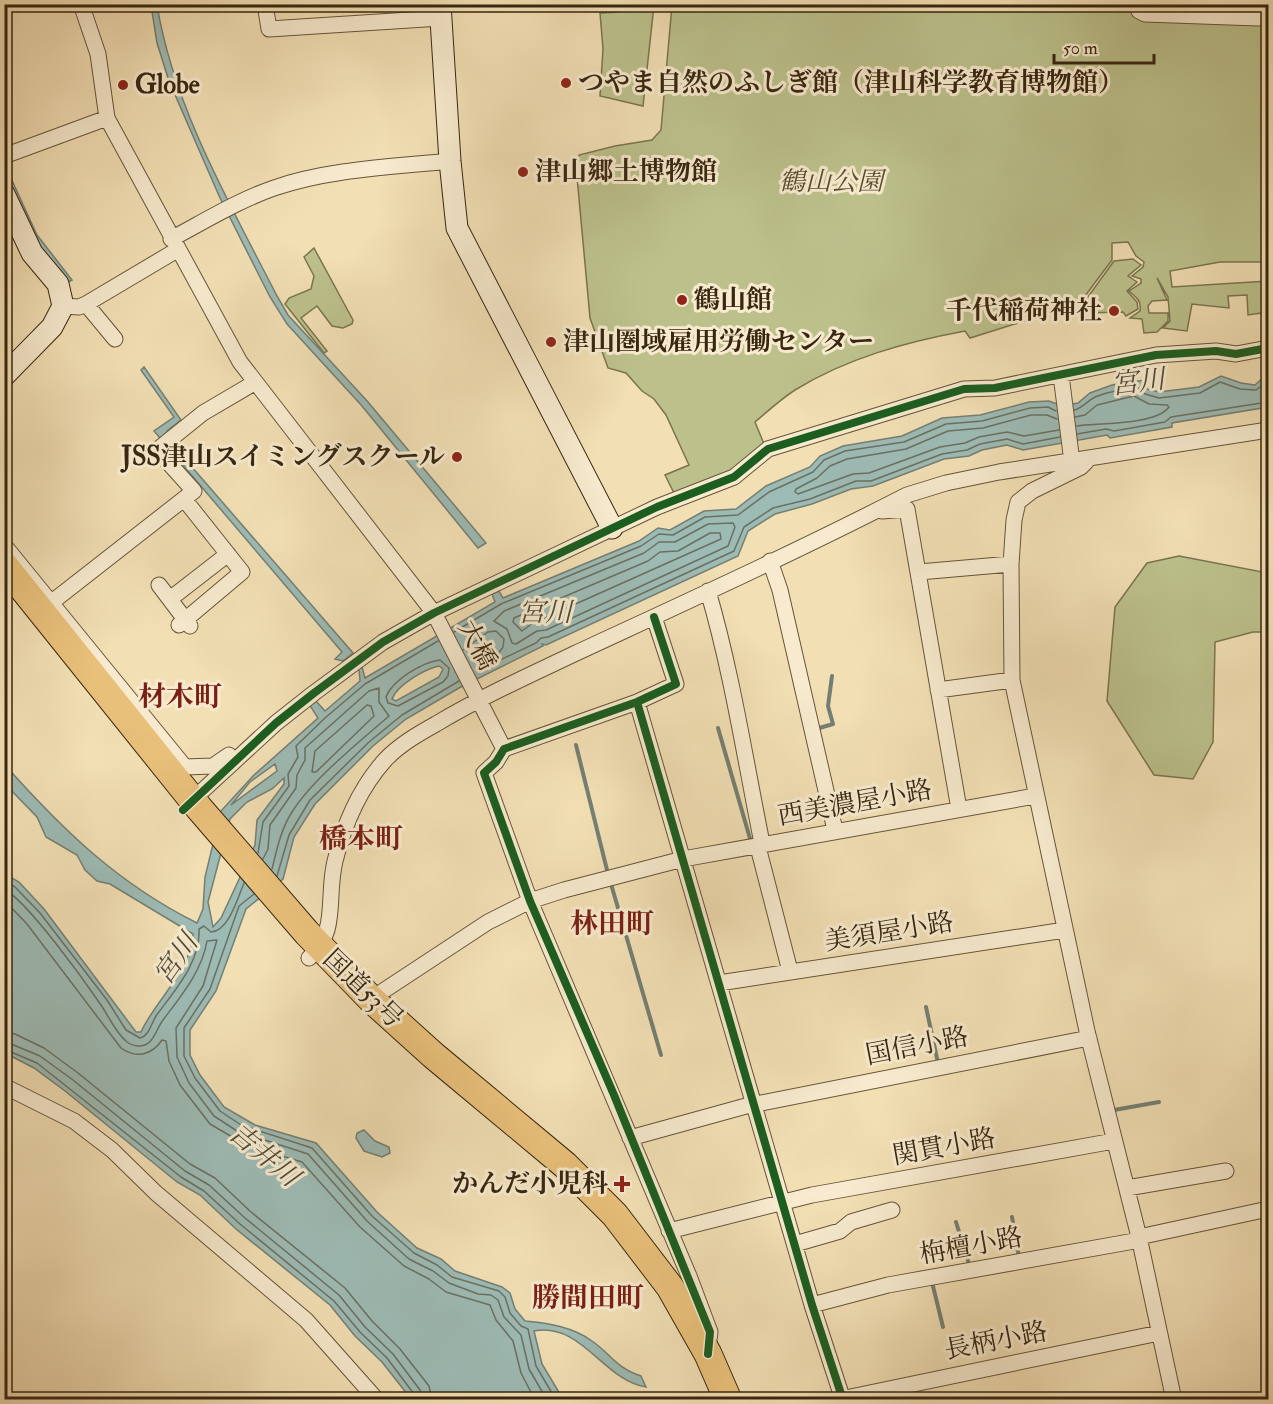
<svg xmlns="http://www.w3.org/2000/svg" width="1273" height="1404" font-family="'IM FELL Double Pica','Noto Serif JP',serif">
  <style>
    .green { fill: #bcc18c; stroke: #7a744e; stroke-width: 1.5 }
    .water { fill: #9dbbb5; stroke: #747f73; stroke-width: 1.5; fill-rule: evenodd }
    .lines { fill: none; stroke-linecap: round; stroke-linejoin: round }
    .shore { stroke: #6a7062; stroke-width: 1.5 }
    .stream { stroke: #747f73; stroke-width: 4 }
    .street-casing { stroke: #665439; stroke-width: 17 }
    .secondary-casing { stroke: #372610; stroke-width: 23 }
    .highway-casing { stroke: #372610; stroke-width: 29 }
    .street { stroke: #f7eace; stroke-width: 15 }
    .secondary { stroke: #f7eace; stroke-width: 21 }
    .highway { stroke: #e9c07a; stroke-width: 27 }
    .cycleway-casing { stroke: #f7eace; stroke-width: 11 }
    .cycleway { stroke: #1b5e20; stroke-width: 8 }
    .poi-dot { fill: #8f2418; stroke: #f7eace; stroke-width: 2 }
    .labels { text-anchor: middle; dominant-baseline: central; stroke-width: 6; stroke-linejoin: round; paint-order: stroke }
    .poi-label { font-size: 26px; font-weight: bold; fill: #372610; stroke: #f7eace; text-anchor: start }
    .park-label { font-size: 26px; font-style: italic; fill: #584d2f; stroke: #f7eace }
    .street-label { font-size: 26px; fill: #372610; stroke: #f7eace }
    .water-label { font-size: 27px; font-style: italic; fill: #504b39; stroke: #f7eace }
    .quarter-label { font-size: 28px; font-weight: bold; fill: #7a1f14; stroke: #f7eace }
  </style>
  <rect width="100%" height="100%" fill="#f2dfb4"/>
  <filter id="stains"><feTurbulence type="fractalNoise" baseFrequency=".00333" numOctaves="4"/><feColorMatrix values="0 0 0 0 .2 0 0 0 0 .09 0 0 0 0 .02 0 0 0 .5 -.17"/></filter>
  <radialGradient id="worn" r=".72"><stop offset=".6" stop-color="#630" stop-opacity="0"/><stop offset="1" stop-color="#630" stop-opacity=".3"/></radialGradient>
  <path class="green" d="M 619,5 L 654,5 L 643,106 L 600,96 L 603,49 L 600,13 L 618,12 Z
    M 672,5 L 1268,5 L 1268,264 L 1264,262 L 1220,262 L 1170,271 L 1172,287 L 1268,281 L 1268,312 L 1248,315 L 1247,295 L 1228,296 L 1229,308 L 1192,304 L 1187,331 L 1163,328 L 1170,321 L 1168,297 L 1157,278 L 1167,300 L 1152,301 L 1148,306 L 1149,313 L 1168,313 L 1168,321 L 1157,332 L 1144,333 L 1142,319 L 1130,318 L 1140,311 C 1142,301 1136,297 1129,291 L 1141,283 L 1141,279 L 1132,276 L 1143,267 L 1144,262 L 1136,256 L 1128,242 L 1112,243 L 1112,260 L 1079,304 L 970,338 L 965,331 C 906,342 847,358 795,390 C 781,399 768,411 755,422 L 764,444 L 731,472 L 675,495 L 665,475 L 689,465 L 666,415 L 654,399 L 642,391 L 626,373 L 608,368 L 590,318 L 576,166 L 579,155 L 615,146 L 652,140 L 661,130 Z
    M 314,248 L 353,320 L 352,324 L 343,328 L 332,326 L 317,306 L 301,318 L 327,351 L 324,353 L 285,304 L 289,298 L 311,289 L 314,276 L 304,257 Z
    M 1133,259 L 1141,265 L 1128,276 L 1137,282 L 1127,291 L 1137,302 L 1138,309 L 1126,316 L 1123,312 L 1087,313 L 1086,305 L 1082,305 L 1114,261 Z
    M 1179,556 L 1268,573 L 1268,632 L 1253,632 L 1215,642 L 1213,742 L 1193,779 L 1154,775 L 1107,701 L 1115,607 L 1147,563 Z"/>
  <path class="water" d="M 151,5 L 157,5 C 174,108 230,204 277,296 L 288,315 L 368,402 L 486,543 L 478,548 L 362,406 L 287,324 L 270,297 L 220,198 L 169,81 L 157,43 Z
    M 4,163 L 37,235 L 72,280 L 67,283 C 44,252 5,202 4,163 Z
    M 144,367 L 181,420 L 167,431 L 172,444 L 353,653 L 343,661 L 335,659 L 342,652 L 154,431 L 174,417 L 141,370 Z
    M 1268,373 L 1268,407 L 1172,423 L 1172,427 L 1110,438 L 1107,435 L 1023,450 L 1007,445 L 982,450 L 969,456 L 944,459 L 873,486 L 851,489 L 812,504 L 775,514 L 748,531 L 738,556 L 546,645 L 542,644 L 543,646 L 459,688 L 406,719 L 373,746 L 315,804 L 294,837 L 283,879 L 246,909 L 216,991 L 190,1030 L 190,1055 L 200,1075 L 224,1107 L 255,1125 L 316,1143 L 377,1212 L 417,1248 L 441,1259 L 455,1271 L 502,1287 L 510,1293 L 515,1309 L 525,1321 C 548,1323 573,1327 592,1341 C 612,1355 615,1367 641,1376 L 646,1387 C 604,1381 582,1322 534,1331 L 542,1364 L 563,1399 L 411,1399 L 382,1362 L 355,1336 L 330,1305 L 236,1229 L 200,1195 L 177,1182 L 65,1091 L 34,1068 L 5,1053 L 5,874 L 19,882 L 44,909 L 136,1032 L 141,1032 C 156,999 190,973 193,934 L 110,884 L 97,881 L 85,870 L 77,855 L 46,837 L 37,817 L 5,784 L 4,764 C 63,830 117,883 197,923 L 203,909 L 205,877 L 221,811 L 253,776 L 318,718 L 309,704 L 315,700 L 325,711 L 360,681 L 359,668 L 362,667 L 365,678 L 495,602 L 492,594 L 499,591 L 503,598 L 639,541 L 658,528 L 670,530 L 704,511 L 736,509 L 766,486 L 810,467 L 820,456 L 843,446 L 902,436 L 942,418 L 980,415 L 1029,402 L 1049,401 L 1062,406 L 1078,403 L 1090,393 L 1112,385 L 1145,380 L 1147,389 L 1159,392 L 1199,387 L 1221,376 L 1241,383 L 1255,385 ZM 439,666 L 443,669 L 439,677 L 396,701 L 392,699 C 397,685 425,669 439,666 ZM 275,764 L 277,771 L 231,805 L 250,782 ZM 284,778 L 284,784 L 257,820 L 255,845 L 221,918 L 213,927 L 208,902 L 230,819 L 247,802 L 272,789 Z
    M 364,1130 L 375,1141 L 389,1147 L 390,1153 L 382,1157 L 364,1151 L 356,1138 L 357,1133 Z"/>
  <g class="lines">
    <path class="shore" d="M 1074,410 C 1083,408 1087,401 1095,397 C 1109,391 1124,389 1139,388 L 1145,394 L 1159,398 L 1200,393 L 1220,382 L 1240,389 L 1256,390 L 1268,381
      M 1075,417 L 1085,415 L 1097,405 L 1134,396 L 1149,404 L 1167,405 L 1169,407 C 1156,425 1099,423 1077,426
      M 1057,419 L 1047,415 L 1031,415 L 983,428 L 948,431 L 906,449 L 847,459 L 830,466 L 817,478 L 796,489 L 795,492 L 798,494 L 853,474 L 869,473 L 940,447 L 965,443 L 979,437 L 1007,432 L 1024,436 L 1059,430
      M 1077,434 L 1106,429 L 1114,431 L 1165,422 L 1171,417 L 1268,402
      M 733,523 L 735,527 L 728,546 L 546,630 L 537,631 L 516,644 L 512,643 L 507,629 L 494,621 L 504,611 L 644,553 L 659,542 L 675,542 L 708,524 Z
      M 710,533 L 720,533 L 721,539 L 533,623 L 522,631 L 513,622 L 514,618 L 648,561 L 660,552 L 678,551 Z
      M 454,632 L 501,604 L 641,546 L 659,534 L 673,535 L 705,517 L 738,515 L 769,492 L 813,472 L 824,460 L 845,451 L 904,442 L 946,424 L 982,421 L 1030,408 L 1048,407 L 1056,411
      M 463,650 L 488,632 L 496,631 L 504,639 L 503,647 L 496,657 L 500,660 L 536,643 L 541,638 L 548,637 L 734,551 L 744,527 L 773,508 L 810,499 L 856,481 L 871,481 L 942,454 L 967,450 L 980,444 L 1007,439 L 1023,444 L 1060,437
      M 440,660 L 449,668 L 448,676 L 443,682 L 398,706 L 388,703 L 386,697 C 392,680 423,662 440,660 Z
      M 367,705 L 371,706 L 374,716 L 316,772 L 312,772 L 315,751 Z
      M 258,853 L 263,822 L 289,786 L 288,774 L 298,757 L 296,746 L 325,718 L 365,684 L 438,641
      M 263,859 L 268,849 L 270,825 L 296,788 L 297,775 L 305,760 L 305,748 L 369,691 L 379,688 L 379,702 L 389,716 C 359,742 313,779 292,812 C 281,829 277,849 272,869
      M 277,876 L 289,835 L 310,800 L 369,742 L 402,715 L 459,681
      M 4,881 L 15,887 L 40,913 L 107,1000 L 126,1030 L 140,1038 C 149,1036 151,1024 156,1016 C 174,991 201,962 199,929 L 204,926 L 211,932 C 229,931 238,897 244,883
      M 4,889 C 28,902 84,980 101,1005 C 109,1017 116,1033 127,1042 C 131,1045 136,1046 140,1046 C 154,1045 156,1029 163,1020 C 181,996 202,971 207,941 L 217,940 L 203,986 L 176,1028 L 177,1057 L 189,1083 L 214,1116 L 237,1131 L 308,1154 L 367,1221 L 409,1259 L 433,1271 L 449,1283 L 478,1294 L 491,1295 L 498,1300 L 504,1317 L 521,1335 L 529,1369 L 547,1400
      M 254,894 L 239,906 L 210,989 L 184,1028 L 184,1056 L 195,1078 L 220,1111 L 241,1125 L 312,1148 L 372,1216 L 414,1253 L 437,1265 L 452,1277 L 499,1291 L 505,1297 L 510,1313 L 521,1326 L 528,1329 L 536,1366 L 556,1400
      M 4,900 L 27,924 L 121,1048 C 136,1059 152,1055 162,1040 L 166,1041 L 169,1061 L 180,1085 L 210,1124 L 246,1145 L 302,1162 L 360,1227 L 404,1266 L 429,1279 L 446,1292 L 490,1305 L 496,1320 L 513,1341 L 521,1373 L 535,1400
      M 4,1032 L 15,1034 L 44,1048 L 78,1073 L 190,1164 L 215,1178 L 251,1212 L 345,1288 L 372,1321 L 400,1349 L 429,1386 L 432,1400
      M 4,1041 L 40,1056 L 73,1080 L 185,1171 L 209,1185 L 245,1218 L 339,1295 L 365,1327 L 393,1354 L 420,1390 L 423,1400
      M 4,1049 L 37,1063 L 181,1177 L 204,1191 L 240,1224 L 334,1301 L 360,1332 L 387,1358 L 414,1394 L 415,1400"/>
    <path class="stream" d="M 718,728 L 751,842
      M 816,729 L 833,724 L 828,706 L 832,676
      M 576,745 L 608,874
      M 611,884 L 661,1055
      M 926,1007 L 938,1063
      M 1114,1110 L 1159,1102
      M 1012,1217 L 1019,1257
      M 956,1222 L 969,1264
      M 932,1282 L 943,1327"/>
    <g class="street-casing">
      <path id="street" d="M 81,4 L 98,54 L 107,118 L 240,362 L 434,613 L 504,749
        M 265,4 L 269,29 L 441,18
        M 1139,4 L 1139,11 L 1145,14 L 1258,18 L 1268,12
        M 4,156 L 107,118
        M 171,239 C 205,221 237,201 274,188 C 329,169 392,167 450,161
        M 86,304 L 115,339
        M 63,306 L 79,307 L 86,304 L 177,250
        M 1061,375 L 1072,462
        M 1086,462 L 1081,467 L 1032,491 L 1018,502 L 1014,520 L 1011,564 L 1012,680 L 1087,1031 L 1139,1237 L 1174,1400
        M 882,511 L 907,509 L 959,809
        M 4,545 L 185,767 L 213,766 L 229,755
        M 770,561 L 780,590 L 835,830
        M 919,572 L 1011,564
        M 159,585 L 190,626
        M 708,591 C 732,673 745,759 762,843 L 759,851 L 790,971
        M 170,599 L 228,554
        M 52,602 L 194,491 L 157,450 L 203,413 L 254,383
        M 654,617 L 676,684 L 637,702 L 504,749 L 496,762 L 484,773 L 530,901 L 689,1276 L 710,1332 L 708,1348
        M 179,625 L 242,572 L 184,499
        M 938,690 L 1012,680
        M 637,702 L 812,1305 L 843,1400
        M 188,804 L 276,723 L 314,693 L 383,642 L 434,613 L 657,507 L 734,477 L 768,449 L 964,389 L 995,388 L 1156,355 L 1216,351 L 1236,354 L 1268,348
        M 309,958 C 339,932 326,898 335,861 C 344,825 359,789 385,760 C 399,745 418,734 436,724 C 481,697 528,676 574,654 C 686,602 798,551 907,495 L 946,483 L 999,472 L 1268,430
        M 719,983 L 1065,930
        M 371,999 L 488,922 L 530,901 L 564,890 L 683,859 L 1035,796
        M 4,1086 L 74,1121 L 112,1150 L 156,1193 L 306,1320 L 377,1400
        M 630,1138 L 746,1106 L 1089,1038
        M 1127,1188 L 1226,1171
        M 669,1231 L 812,1195 L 1114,1141
        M 1139,1237 L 1268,1209
        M 795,1244 L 840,1231 L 851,1222 L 892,1210
        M 812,1305 L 888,1285 L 1140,1240
        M 836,1400 L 1159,1333"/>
    </g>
    <g class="secondary-casing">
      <path id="secondary" d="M 440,4 L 450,161 L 457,228 L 612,528
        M 4,194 L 32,253 L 58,284 L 63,306 L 52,327 L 4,376"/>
    </g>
    <g class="highway-casing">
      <path id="highway" d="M 4,565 L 199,808 L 307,933 L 371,999 L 433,1055 L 565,1165 L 615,1215 L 670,1287 L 708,1354 L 728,1400"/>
    </g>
    <use href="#street" class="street"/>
    <use href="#secondary" class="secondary"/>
    <use href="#highway" class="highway"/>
    <g class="cycleway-casing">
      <path id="cycleway" d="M 654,617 L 676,684 L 637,702 L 504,749 L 496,762 L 484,773 L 530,901 L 614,1095 L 710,1332 L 708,1354
        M 637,702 L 812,1305 L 843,1400
        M 183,810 L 276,723 L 314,693 L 383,642 L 434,613 L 657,507 L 734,477 L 768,449 L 964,389 L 995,388 L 1156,355 L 1216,351 L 1236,354 L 1268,348"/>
    </g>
    <use href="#cycleway" class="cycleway"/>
  </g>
  <g class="poi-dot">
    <circle cx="566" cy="83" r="6"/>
    <circle cx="123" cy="85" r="6"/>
    <circle cx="523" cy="172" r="6"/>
    <circle cx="682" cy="300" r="6"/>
    <circle cx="1114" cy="311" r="6"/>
    <circle cx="551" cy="342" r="6"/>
    <circle cx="457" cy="457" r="6"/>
    <path d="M619 1175h6v6h6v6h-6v6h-6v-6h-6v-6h6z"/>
  </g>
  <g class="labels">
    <g class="poi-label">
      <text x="578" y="83">つやま自然のふしぎ館（津山科学教育博物館）</text>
      <text x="135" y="85">Globe</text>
      <text x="535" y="172">津山郷土博物館</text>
      <text x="694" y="300">鶴山館</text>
      <text x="1102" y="311" text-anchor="end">千代稲荷神社</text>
      <text x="563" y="342">津山圏域雇用労働センター</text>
      <text x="445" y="457" text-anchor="end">JSS津山スイミングスクール</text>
      <text x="608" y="1184" text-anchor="end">かんだ小児科</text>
    </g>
    <g class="park-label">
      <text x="831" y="182">鶴山公園</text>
    </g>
    <g class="street-label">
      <text transform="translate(477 645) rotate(62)">大橋</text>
      <text transform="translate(855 803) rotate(-10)">西美濃屋小路</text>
      <text transform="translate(889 932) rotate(-9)">美須屋小路</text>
      <text transform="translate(363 989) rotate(44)">国道53号</text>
      <text transform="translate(917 1046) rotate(-11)">国信小路</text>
      <text transform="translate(944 1147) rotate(-10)">関貫小路</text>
      <text transform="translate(971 1246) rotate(-10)">栴檀小路</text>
      <text transform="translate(996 1341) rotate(-11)">長柄小路</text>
    </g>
    <g class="water-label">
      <text transform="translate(1138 382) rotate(-7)">宮川</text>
      <text x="545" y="612">宮川</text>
      <text transform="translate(176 959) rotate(-55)">宮川</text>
      <text transform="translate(264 1155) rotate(40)">吉井川</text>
    </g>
    <g class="quarter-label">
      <text x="180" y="697">材木町</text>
      <text x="361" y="839">橋本町</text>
      <text x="612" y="924">林田町</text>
      <text x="588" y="1298">勝間田町</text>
    </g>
  </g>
  <rect width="1273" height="1404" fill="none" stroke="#f2dfb4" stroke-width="24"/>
  <rect x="6" y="6" width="1261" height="1392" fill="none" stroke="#372610" stroke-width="3"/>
  <rect x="12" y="12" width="1249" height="1380" fill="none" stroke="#372610" stroke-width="1.5"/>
  <path d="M1054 54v9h100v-9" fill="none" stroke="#372610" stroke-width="3"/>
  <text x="1063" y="54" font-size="18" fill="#372610" stroke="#f7eace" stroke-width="4.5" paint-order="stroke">50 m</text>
  <rect width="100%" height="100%" filter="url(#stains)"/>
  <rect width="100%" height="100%" fill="url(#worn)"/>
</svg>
